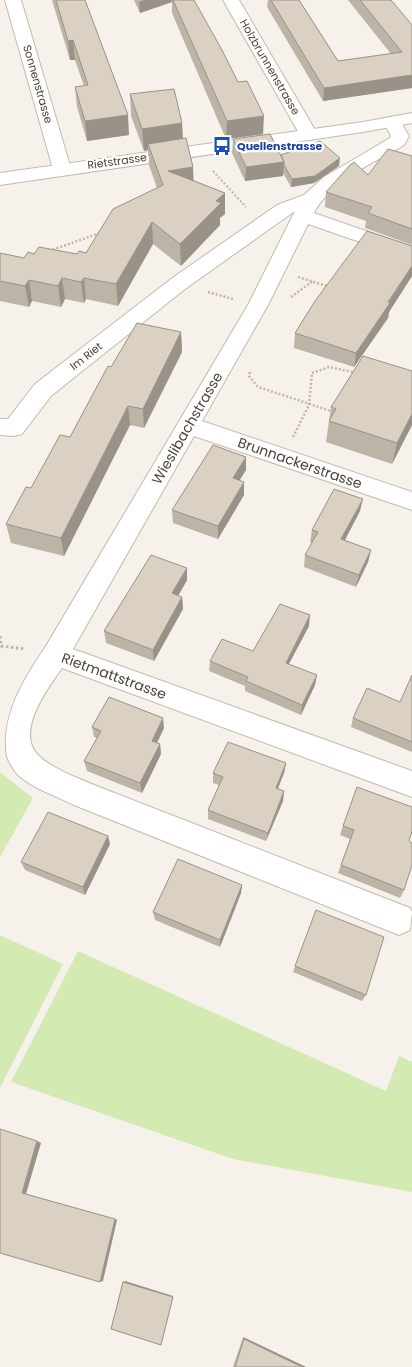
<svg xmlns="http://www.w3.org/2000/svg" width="412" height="1367" font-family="Poppins,sans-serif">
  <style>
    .green { fill: #d3ebb2 }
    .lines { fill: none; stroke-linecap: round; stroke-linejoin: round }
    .minor-casing { stroke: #c2baad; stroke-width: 2 }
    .tertiary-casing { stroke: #c2baad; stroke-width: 2 }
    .path-far2 { stroke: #c5b69d; stroke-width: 2; stroke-dasharray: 2 2; stroke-linecap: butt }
    .path-far1 { stroke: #c5b69d; stroke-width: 2.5; stroke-dasharray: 2 2; stroke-linecap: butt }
    .path { stroke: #c5b69d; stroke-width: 3; stroke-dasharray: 2.5 2.5; stroke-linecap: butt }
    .minor { fill: #fff; fill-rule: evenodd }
    .tertiary { fill: #fff; fill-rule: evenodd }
    .wall { fill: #bcb4a7 }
    .shaded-wall { fill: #999288 }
    .building { fill: #dbd1c2; stroke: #999288 }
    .labels { text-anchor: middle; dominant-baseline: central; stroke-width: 4.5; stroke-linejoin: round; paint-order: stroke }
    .far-street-label { font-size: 11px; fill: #4b4338; stroke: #fff }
    .far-transit-label { font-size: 11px; font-weight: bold; fill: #164399; stroke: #fff; text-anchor: start }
    .street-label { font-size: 14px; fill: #4b4338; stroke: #fff }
  </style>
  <rect width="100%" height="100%" fill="#f6f2eb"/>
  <path class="green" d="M 0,772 L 33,798 L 0,857 Z
    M 0,935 L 63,964 L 0,1088 Z
    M 78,951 L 386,1091 L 399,1056 L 412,1062 L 412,1192 L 233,1159 L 11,1082 Z"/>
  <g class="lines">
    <g class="minor-casing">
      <path id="minor" d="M 5,0 L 21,0 L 71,169 L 69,173 L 62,175 L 55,173 L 53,169 Z
        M 223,0 L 239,0 L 318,135 L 315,139 L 309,140 L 303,139 L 300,135 Z
        M 393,118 L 399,119 L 409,136 L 404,145 C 375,162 329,182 314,213 L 412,247 L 412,260 L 308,224 L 268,305 L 202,421 L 412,492 L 412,510 L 194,436 L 73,649 L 412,771 L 412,797 L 62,668 C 48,688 13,734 40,757 C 55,770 76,777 94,785 L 410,908 L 412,912 L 410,930 L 399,935 L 74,805 C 56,796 34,789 19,776 C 14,771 10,764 7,757 C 0,716 25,677 46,646 L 248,305 L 295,211 L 185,289 L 51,396 L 22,434 L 14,436 L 0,435 L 0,419 L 8,419 L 35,384 L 171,279 L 277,205 L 304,195 L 324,177 L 390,138 L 391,136 L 384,123 L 387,119 Z"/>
    </g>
    <g class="tertiary-casing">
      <path id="tertiary" d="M 412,113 L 412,123 L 363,132 L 0,185 L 0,173 L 363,122 Z"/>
    </g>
    <path class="path-far2" d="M 213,171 L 246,207
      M 97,234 L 100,233"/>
    <path class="path-far1" d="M 49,251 L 100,233
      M 298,277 L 330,287
      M 208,292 L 233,299
      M 291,297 L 313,281
      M 250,372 L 249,376 L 258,387 L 334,412
      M 293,437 L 309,405 L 312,373 L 329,367 L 357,373"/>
    <path class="path" d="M 0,636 L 1,646 L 25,649"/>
    <use href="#minor" class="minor"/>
    <use href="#tertiary" class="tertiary"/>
  </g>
  <path class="wall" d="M 52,0 L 85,0 L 129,135 L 87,141 L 77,107 L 75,87 L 84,86 L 75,60 L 70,60 Z
    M 134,0 L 194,0 L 263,134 L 226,139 L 172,13 L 172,2 L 140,13 Z
    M 268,0 L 299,0 L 338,61 L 391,54 L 348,0 L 391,0 L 412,88 L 323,101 L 267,7 Z
    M 130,94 L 182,123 L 183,139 L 193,180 L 225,193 L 225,214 L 220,218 L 220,225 L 181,266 L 153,244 L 118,306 L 86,299 L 84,303 L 65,299 L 61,307 L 32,301 L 29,307 L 0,301 L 0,253 L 24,258 L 34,254 L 77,254 L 86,253 L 157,188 L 149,165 L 148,150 L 144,151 L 131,116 Z
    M 233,139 L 281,155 L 339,166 L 314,183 L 291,187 L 283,173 L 283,176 L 245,181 L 232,153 Z
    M 412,156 L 412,245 L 365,228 L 366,221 L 325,207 L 326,192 Z
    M 412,246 L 412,276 L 389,312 L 388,318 L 354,367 L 294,348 L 295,333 Z
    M 181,332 L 182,352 L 144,428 L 130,425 L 64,556 L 11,543 L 6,524 L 31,488 L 70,437 L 111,367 Z
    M 412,371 L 412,425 L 392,464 L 326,442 L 331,407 Z
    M 246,457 L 246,470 L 239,480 L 244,495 L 218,539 L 173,523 L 172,510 Z
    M 360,511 L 345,540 L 371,550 L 368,562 L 356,587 L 304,567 L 305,555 L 312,543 L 310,542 L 312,530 Z
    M 187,568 L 187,580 L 178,596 L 182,597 L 183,609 L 154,661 L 106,643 L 104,631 Z
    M 309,626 L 289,664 L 315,685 L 301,715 L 245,691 L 245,686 L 209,671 L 210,661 L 253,651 Z
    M 412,675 L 412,752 L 351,727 L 353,718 L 400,702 Z
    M 92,727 L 164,728 L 157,743 L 160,744 L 161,754 L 142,793 L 87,771 L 84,761 L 97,738 L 94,737 Z
    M 286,763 L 284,773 L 278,789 L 284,791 L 283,801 L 266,841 L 208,819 L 208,810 L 219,785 L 213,783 L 213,773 Z
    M 343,826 L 409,841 L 404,890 L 400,898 L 338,873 L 350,839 L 340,835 Z
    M 108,836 L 110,844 L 85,895 L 25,870 L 21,862 Z
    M 242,885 L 241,893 L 220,947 L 155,920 L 153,912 Z
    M 295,966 L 366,995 L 362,1001 L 293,972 Z
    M 243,1337 L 306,1367 L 233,1367 Z"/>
  <path class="shaded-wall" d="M 144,0 L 172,0 L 172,2 L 140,13 L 139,2 Z
    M 73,40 L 75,60 L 70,60 L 68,41 Z
    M 412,75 L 412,88 L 323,101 L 324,88 Z
    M 128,115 L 129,135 L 87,141 L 85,121 Z
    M 264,116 L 263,134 L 226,139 L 227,121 Z
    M 182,123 L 183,145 L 148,144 L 148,150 L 144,151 L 142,129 Z
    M 340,158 L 339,166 L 314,183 L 291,187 L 292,179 Z
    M 284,162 L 283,176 L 245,181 L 246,167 Z
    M 193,167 L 194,189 L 168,171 Z
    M 225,193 L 225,214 L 220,218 L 220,225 L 181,266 L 180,244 L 216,201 Z
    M 152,222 L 153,244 L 118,306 L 116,284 Z
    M 412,266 L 412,276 L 389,312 L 388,318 L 354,367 L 356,353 Z
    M 62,278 L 65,299 L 61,307 L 58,286 Z
    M 84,278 L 86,299 L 84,303 L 81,282 Z
    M 29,280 L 32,301 L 29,307 L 25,286 Z
    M 181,332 L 182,352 L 144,428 L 143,409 Z
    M 128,406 L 130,425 L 64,556 L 61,538 Z
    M 412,414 L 412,425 L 392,464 L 397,443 Z
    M 246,457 L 246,470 L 233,491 L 233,478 Z
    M 244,482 L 244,495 L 218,539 L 218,526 Z
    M 363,499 L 360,511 L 339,551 L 341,539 Z
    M 371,550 L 368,562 L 356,587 L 359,575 Z
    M 187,568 L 187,580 L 173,605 L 172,593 Z
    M 182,597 L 183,609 L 154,661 L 153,650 Z
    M 310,615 L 309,626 L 284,673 L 286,663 Z
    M 317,675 L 315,685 L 301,715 L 302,705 Z
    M 163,718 L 164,728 L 153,751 L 152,741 Z
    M 160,744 L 161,754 L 142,793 L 140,783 Z
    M 286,763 L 284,773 L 274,797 L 276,788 Z
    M 284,791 L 283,801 L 266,841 L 268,833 Z
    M 108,836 L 110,844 L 85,895 L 83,887 Z
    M 242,885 L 241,893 L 220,947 L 220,940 Z
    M 37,1141 L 41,1143 L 26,1194 L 22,1193 Z
    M 115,1219 L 117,1220 L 103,1281 L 100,1282 Z
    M 125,1281 L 173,1296 L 161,1345 L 123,1282 Z
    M 243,1337 L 306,1367 L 302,1367 L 244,1339 Z"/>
  <path class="building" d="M 56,0 L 85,0 L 128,115 L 85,121 L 75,87 L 88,85 L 73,40 L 68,41 Z
    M 173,0 L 194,0 L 222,50 L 238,82 L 247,81 L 264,116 L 227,121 Z
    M 271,0 L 299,0 L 338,61 L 402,52 L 360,0 L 391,0 L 412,25 L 412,75 L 324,88 Z
    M 174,89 L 182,123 L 142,129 L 130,94 Z
    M 270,134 L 284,162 L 246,167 L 233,139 Z
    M 186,138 L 193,167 L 168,171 L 225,193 L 216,201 L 221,203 L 180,244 L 152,222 L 116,284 L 84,278 L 81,282 L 62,278 L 58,286 L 29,280 L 25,286 L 0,281 L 0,253 L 24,258 L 28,252 L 34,254 L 39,247 L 77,254 L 79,251 L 86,253 L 113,209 L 163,185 L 148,144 Z
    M 320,141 L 340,158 L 315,176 L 292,179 L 284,165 L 284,162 L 281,155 Z
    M 388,149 L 412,156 L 412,229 L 368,213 L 372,207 L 326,192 L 350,165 L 354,162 L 368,175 Z
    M 367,231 L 412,246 L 412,266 L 388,302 L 390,303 L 356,353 L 295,333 L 315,301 Z
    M 137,323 L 181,332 L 143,409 L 128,406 L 61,538 L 6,524 L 26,487 L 31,488 L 60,435 L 70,437 L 108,366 L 111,367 Z
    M 363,356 L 412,371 L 412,414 L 397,443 L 329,421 L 336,409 L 331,407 Z
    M 213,445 L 246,457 L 233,478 L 244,482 L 218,526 L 172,510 Z
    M 334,489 L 363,499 L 341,539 L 371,550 L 359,575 L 305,555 L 318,532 L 312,530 Z
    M 151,555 L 187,568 L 172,593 L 182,597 L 153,650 L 104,631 Z
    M 280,604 L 310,615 L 286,663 L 317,675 L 302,705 L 246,681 L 248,677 L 210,661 L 222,639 L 253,651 Z
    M 412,675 L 412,742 L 353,718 L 367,688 L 400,702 Z
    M 109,697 L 163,718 L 152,741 L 160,744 L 140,783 L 84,761 L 101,731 L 92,727 Z
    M 228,742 L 286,763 L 276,788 L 284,791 L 268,833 L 208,810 L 223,777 L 213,773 Z
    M 357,787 L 412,807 L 412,831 L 409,841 L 412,843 L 412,865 L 404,890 L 341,865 L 354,830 L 343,826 Z
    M 48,812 L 108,836 L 83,887 L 21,862 Z
    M 178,859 L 242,885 L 220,940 L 153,912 Z
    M 316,910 L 384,937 L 366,995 L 295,966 Z
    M 0,1129 L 37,1141 L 22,1193 L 115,1219 L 100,1282 L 0,1253 Z
    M 123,1282 L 173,1297 L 161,1345 L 111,1329 Z
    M 244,1339 L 302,1367 L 235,1367 Z"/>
  <defs>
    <g id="bus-bare" transform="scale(1.5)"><path d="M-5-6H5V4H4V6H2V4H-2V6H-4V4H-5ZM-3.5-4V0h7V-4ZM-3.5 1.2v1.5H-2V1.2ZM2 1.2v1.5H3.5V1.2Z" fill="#1a4fb4" stroke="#fff" stroke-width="2.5" paint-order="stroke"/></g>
  </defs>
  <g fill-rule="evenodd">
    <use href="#bus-bare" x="222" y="146"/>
  </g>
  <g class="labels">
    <g class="far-street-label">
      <text transform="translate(270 67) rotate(60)">Holzbrunnenstrasse</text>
      <text transform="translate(38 84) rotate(74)">Sonnenstrasse</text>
      <text transform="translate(117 161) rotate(-8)">Rietstrasse</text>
      <text transform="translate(86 356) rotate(-38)">Im Riet</text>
    </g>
    <g class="far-transit-label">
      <text x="237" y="146">Quellenstrasse</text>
    </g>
    <g class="street-label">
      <text transform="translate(187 428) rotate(-60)">Wieslibachstrasse</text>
      <text transform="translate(300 463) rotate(19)">Brunnackerstrasse</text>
      <text transform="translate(114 676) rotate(20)">Rietmattstrasse</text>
    </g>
  </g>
</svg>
